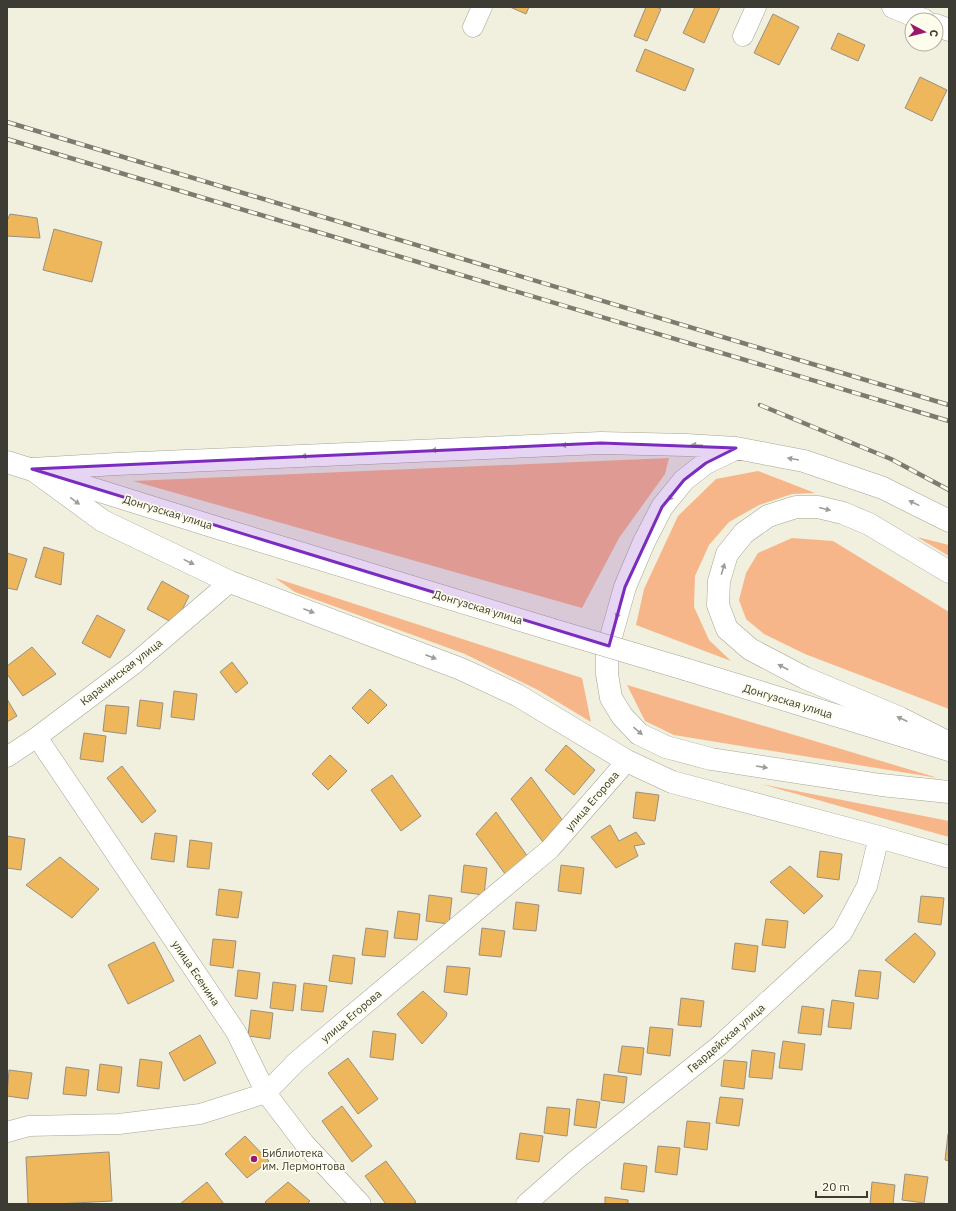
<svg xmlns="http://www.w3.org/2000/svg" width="956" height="1211" font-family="'IBM Plex Sans',sans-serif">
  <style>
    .green { fill: #f7b689 }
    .building { fill: #eeb75b; stroke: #999082 }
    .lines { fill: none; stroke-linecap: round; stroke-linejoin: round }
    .street-casing { stroke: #a7a595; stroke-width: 21 }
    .secondary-casing { stroke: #a7a595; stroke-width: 23 }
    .primary-casing { stroke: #a7a595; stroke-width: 23 }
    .highway-casing { stroke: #a7a595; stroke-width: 23 }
    .street { stroke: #fff; stroke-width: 20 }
    .secondary { stroke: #fff; stroke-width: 22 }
    .primary { stroke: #fff; stroke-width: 22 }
    .highway { stroke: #fff; stroke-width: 22 }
    .rail-casing { stroke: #7d7b70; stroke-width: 4.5 }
    .rail { stroke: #fefcea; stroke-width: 3; stroke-dasharray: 9; stroke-linecap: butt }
    .highway-bridge-casing { stroke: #a7a595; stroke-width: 23; stroke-linecap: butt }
    .highway-bridge { stroke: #fff; stroke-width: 22 }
    .oneway { fill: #9e9d9a }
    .marked { fill: #7b2cbf; fill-opacity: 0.2; stroke: #7b2cbf; stroke-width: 3; stroke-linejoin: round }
    .poi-dot { fill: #9b176b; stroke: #fefcea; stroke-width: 1.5 }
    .labels { text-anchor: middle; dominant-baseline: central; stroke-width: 3.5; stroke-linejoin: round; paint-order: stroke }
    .street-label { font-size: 11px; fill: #3c3b34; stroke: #fefcea }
    .poi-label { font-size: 11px; fill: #3c3b34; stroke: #fefcea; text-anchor: start }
  </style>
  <rect width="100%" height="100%" fill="#f1efdd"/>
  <path class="green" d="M 669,458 L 665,474 L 619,538 L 582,608 L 133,481 Z
    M 758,471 L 815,493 L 792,494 L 759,505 L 729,522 L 709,545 L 695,576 L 694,607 L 709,640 L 731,661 L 636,625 L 644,589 L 678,516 L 716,479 Z
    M 917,537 L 949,545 L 949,556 Z
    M 792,538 L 833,541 L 949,612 L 949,709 L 805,654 L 764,634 L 746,619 L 739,600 L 746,573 L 758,553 Z
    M 275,578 L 582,678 L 591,722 L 538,690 L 465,654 L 295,592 Z
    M 627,685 L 938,778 L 674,735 L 645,721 Z
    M 761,784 L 949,821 L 949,837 Z"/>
  <path class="building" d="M 510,7 L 529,7 L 526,14 Z
    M 646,7 L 656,7 L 661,9 L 647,41 L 634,36 Z
    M 695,7 L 720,7 L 704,43 L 683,33 Z
    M 773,14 L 799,27 L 779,65 L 754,53 Z
    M 838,33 L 865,45 L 858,61 L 831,49 Z
    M 645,49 L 694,69 L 685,91 L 636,71 Z
    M 920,77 L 947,90 L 932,121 L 905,108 Z
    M 10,214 L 37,218 L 40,238 L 7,236 L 7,221 Z
    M 54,229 L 102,242 L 92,282 L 43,270 Z
    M 44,547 L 64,553 L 61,585 L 35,577 Z
    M 7,553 L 27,559 L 17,590 L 7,588 Z
    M 162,581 L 189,596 L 175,624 L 147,609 Z
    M 97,615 L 125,630 L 110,658 L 82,643 Z
    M 32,647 L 56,674 L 23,696 L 7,674 L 7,666 Z
    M 232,662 L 248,683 L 236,693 L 220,672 Z
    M 370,689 L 387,705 L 368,724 L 352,708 Z
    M 174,691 L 197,694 L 194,720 L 171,717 Z
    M 7,699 L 17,716 L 7,722 Z
    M 140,700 L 163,703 L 160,729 L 137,726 Z
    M 106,705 L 129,707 L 126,734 L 103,731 Z
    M 84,733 L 106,736 L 103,762 L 80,759 Z
    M 566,745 L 595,770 L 574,795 L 545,770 Z
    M 330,755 L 347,771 L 328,790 L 312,774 Z
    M 122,766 L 156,811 L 142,823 L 107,778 Z
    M 392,775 L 421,816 L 401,831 L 371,790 Z
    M 531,777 L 563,821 L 543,842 L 511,799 Z
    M 636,792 L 659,795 L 655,821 L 633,818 Z
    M 496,812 L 528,857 L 508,878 L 476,834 Z
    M 610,825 L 619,841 L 636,832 L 645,844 L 634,846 L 638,856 L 616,868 L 591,837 Z
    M 155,833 L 177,836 L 174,862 L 151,859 Z
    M 7,836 L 25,839 L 21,870 L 7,868 Z
    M 190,840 L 212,843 L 209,869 L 187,867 Z
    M 820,851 L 842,854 L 839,880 L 817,877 Z
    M 60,857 L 99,889 L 72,918 L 26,885 Z
    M 464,865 L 487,868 L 484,895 L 461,892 Z
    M 561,865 L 584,868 L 581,894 L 558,891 Z
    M 790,866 L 823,896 L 804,914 L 770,882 Z
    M 219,889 L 242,892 L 238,918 L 216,915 Z
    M 429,895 L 452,898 L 449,924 L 426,921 Z
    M 921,896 L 944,898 L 941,925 L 918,922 Z
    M 516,902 L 539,905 L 536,931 L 513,929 Z
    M 398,911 L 420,914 L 417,940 L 394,938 Z
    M 766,919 L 788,921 L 785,948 L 762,945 Z
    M 366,928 L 388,931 L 385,957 L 362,955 Z
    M 482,928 L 505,931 L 501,957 L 479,955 Z
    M 915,933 L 935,952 L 935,955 L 914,983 L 885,960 Z
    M 213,939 L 236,941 L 233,968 L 210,965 Z
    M 154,942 L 174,981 L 128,1004 L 108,965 Z
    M 735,943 L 758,946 L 755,972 L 732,969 Z
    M 333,955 L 355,958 L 352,984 L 329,981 Z
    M 447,966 L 470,968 L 467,995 L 444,992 Z
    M 238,970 L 260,973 L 257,999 L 235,996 Z
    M 859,970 L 881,972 L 878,999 L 855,996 Z
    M 273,982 L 296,985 L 293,1011 L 270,1008 Z
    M 304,983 L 327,986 L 323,1012 L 301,1010 Z
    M 423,991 L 447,1013 L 446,1017 L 422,1044 L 397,1014 Z
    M 681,998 L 704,1001 L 701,1027 L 678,1025 Z
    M 832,1000 L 854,1003 L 851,1029 L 828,1027 Z
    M 802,1006 L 824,1009 L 821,1035 L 798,1033 Z
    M 251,1010 L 273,1013 L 270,1039 L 248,1036 Z
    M 650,1027 L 673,1029 L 670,1056 L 647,1053 Z
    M 373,1031 L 396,1034 L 393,1060 L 370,1057 Z
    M 200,1035 L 216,1063 L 184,1081 L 169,1053 Z
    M 783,1041 L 805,1044 L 802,1070 L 779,1068 Z
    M 622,1046 L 644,1048 L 641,1075 L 618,1072 Z
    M 752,1050 L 775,1053 L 772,1079 L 749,1077 Z
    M 348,1058 L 378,1099 L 358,1114 L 328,1073 Z
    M 140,1059 L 162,1062 L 159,1089 L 137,1086 Z
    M 724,1060 L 747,1062 L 744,1089 L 721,1086 Z
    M 100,1064 L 122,1067 L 119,1093 L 97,1090 Z
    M 66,1067 L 89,1070 L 86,1096 L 63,1094 Z
    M 9,1070 L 32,1073 L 28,1099 L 7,1096 Z
    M 604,1074 L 627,1077 L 624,1103 L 601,1100 Z
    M 720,1097 L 743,1099 L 739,1126 L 716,1123 Z
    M 577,1099 L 600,1102 L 596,1128 L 574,1125 Z
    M 342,1106 L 372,1146 L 352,1162 L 322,1121 Z
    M 547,1107 L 570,1109 L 567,1136 L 544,1133 Z
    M 687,1121 L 710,1123 L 707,1150 L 684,1147 Z
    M 520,1133 L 543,1136 L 539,1162 L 516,1159 Z
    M 948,1134 L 949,1134 L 949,1161 L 945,1160 Z
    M 245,1136 L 269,1161 L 247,1178 L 225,1154 Z
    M 658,1146 L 680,1148 L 677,1175 L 655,1172 Z
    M 109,1152 L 112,1201 L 56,1204 L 28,1204 L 26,1157 Z
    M 386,1161 L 416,1202 L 413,1204 L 386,1204 L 365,1176 Z
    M 624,1163 L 647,1166 L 644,1192 L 621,1189 Z
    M 905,1174 L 928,1177 L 924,1203 L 902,1200 Z
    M 207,1182 L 224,1204 L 180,1204 Z
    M 288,1182 L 310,1201 L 307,1204 L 267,1204 L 265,1202 Z
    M 872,1182 L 895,1185 L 893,1204 L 870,1204 Z
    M 605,1197 L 628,1200 L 628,1204 L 605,1204 Z"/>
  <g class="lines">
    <g class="street-casing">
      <path id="street" d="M 473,27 L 482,7
        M 743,36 L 756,7
        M 37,737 L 236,1032 L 266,1093 L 304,1143 L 361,1204
        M 7,757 L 37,737 L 134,664 L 230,582
        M 7,1132 L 29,1126 L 119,1124 L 200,1114 L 266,1093 L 296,1062 L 550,849 L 627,761
        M 526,1204 L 575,1161 L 719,1046 L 842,933 L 867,886 L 879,837"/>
    </g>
    <g class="secondary-casing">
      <path id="secondary" d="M 893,7 L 924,20
        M 936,25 L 949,30"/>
    </g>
    <g class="primary-casing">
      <path id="primary" d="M 735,449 L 706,463 L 684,480 L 662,507 L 644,542 L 625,587 L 614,626 L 607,652 L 607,674 L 611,698 L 622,716 L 639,734 L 666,747 L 711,759 L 881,785 L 949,792
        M 32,469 L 117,464 L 601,443 L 686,445 L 736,448 L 804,461 L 883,488 L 949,521
        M 36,472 L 103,521 L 230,582 L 461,669 L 517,695 L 627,761 L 672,782 L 879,837 L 949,857
        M 949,572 L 869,524 L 843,513 L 818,507 L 796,507 L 768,516 L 744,533 L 727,554 L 719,581 L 718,605 L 727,629 L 750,649 L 805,678 L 900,718 L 949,743"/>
    </g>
    <g class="highway-casing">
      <path id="highway" d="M 7,462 L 218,528 L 550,629
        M 688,670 L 949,750"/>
    </g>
    <use href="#street" class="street"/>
    <use href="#secondary" class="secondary"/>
    <use href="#primary" class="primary"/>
    <use href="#highway" class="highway"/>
    <g class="rail-casing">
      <path id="rail" d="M 7,122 L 949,405
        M 7,139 L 949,421
        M 760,405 L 891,459 L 949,490"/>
    </g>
    <use href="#rail" class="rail"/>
    <g class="highway-bridge-casing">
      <path id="highway-bridge" d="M 550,629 L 688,670"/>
    </g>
    <use href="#highway-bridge" class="highway-bridge"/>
  </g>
  <defs><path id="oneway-solid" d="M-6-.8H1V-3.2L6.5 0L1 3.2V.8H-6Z"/></defs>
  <g class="oneway">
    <use href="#oneway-solid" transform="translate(567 445) rotate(178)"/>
    <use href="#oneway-solid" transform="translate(697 445) rotate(-176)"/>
    <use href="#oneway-solid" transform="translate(437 450) rotate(178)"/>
    <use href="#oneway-solid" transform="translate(307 456) rotate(178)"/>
    <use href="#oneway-solid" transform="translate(793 459) rotate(-170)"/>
    <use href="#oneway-solid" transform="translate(672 496) rotate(129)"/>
    <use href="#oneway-solid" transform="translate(75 501) rotate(36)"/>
    <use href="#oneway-solid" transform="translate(914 503) rotate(-154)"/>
    <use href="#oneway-solid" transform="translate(825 509) rotate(14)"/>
    <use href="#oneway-solid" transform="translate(189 562) rotate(26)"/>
    <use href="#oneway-solid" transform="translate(723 569) rotate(-73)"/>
    <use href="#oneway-solid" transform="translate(309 611) rotate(21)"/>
    <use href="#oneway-solid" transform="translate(618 613) rotate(107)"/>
    <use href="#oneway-solid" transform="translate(431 657) rotate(21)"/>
    <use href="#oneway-solid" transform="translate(783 667) rotate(-152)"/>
    <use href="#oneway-solid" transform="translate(902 719) rotate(-155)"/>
    <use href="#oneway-solid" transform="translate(638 731) rotate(40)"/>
    <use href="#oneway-solid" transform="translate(762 767) rotate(9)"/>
  </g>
  <path class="marked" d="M 601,443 L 736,448 L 706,463 L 684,480 L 662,507 L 625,587 L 609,646 L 32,469 Z"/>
  <circle class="poi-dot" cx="254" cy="1159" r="4"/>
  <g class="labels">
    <g class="street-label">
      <text transform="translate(168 512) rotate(17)">Донгузская улица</text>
      <text transform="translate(478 607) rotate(17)">Донгузская улица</text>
      <text transform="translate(121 672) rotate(-38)">Карачинская улица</text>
      <text transform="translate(788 701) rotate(17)">Донгузская улица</text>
      <text transform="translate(592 801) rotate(-49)">улица Егорова</text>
      <text transform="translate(196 973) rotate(56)">улица Есенина</text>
      <text transform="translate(351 1016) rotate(-40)">улица Егорова</text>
      <text transform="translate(726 1038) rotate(-41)">Гвардейская улица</text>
    </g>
    <g class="poi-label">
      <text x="262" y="1153">Библиотека<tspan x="262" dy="13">им. Лермонтова</tspan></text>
    </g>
  </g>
  <rect width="956" height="1211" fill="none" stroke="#3c3b34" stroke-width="16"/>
  <g transform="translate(924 32) rotate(97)"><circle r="19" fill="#fefcea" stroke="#b0afa1"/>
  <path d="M0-3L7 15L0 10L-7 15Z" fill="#9b176b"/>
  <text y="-6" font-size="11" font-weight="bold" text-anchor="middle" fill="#3c3b34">С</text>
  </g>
  <path d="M816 1191v6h51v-6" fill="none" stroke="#3c3b34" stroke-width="2"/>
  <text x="822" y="1191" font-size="12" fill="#3c3b34" stroke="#fefcea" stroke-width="3" paint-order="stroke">20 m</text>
</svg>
